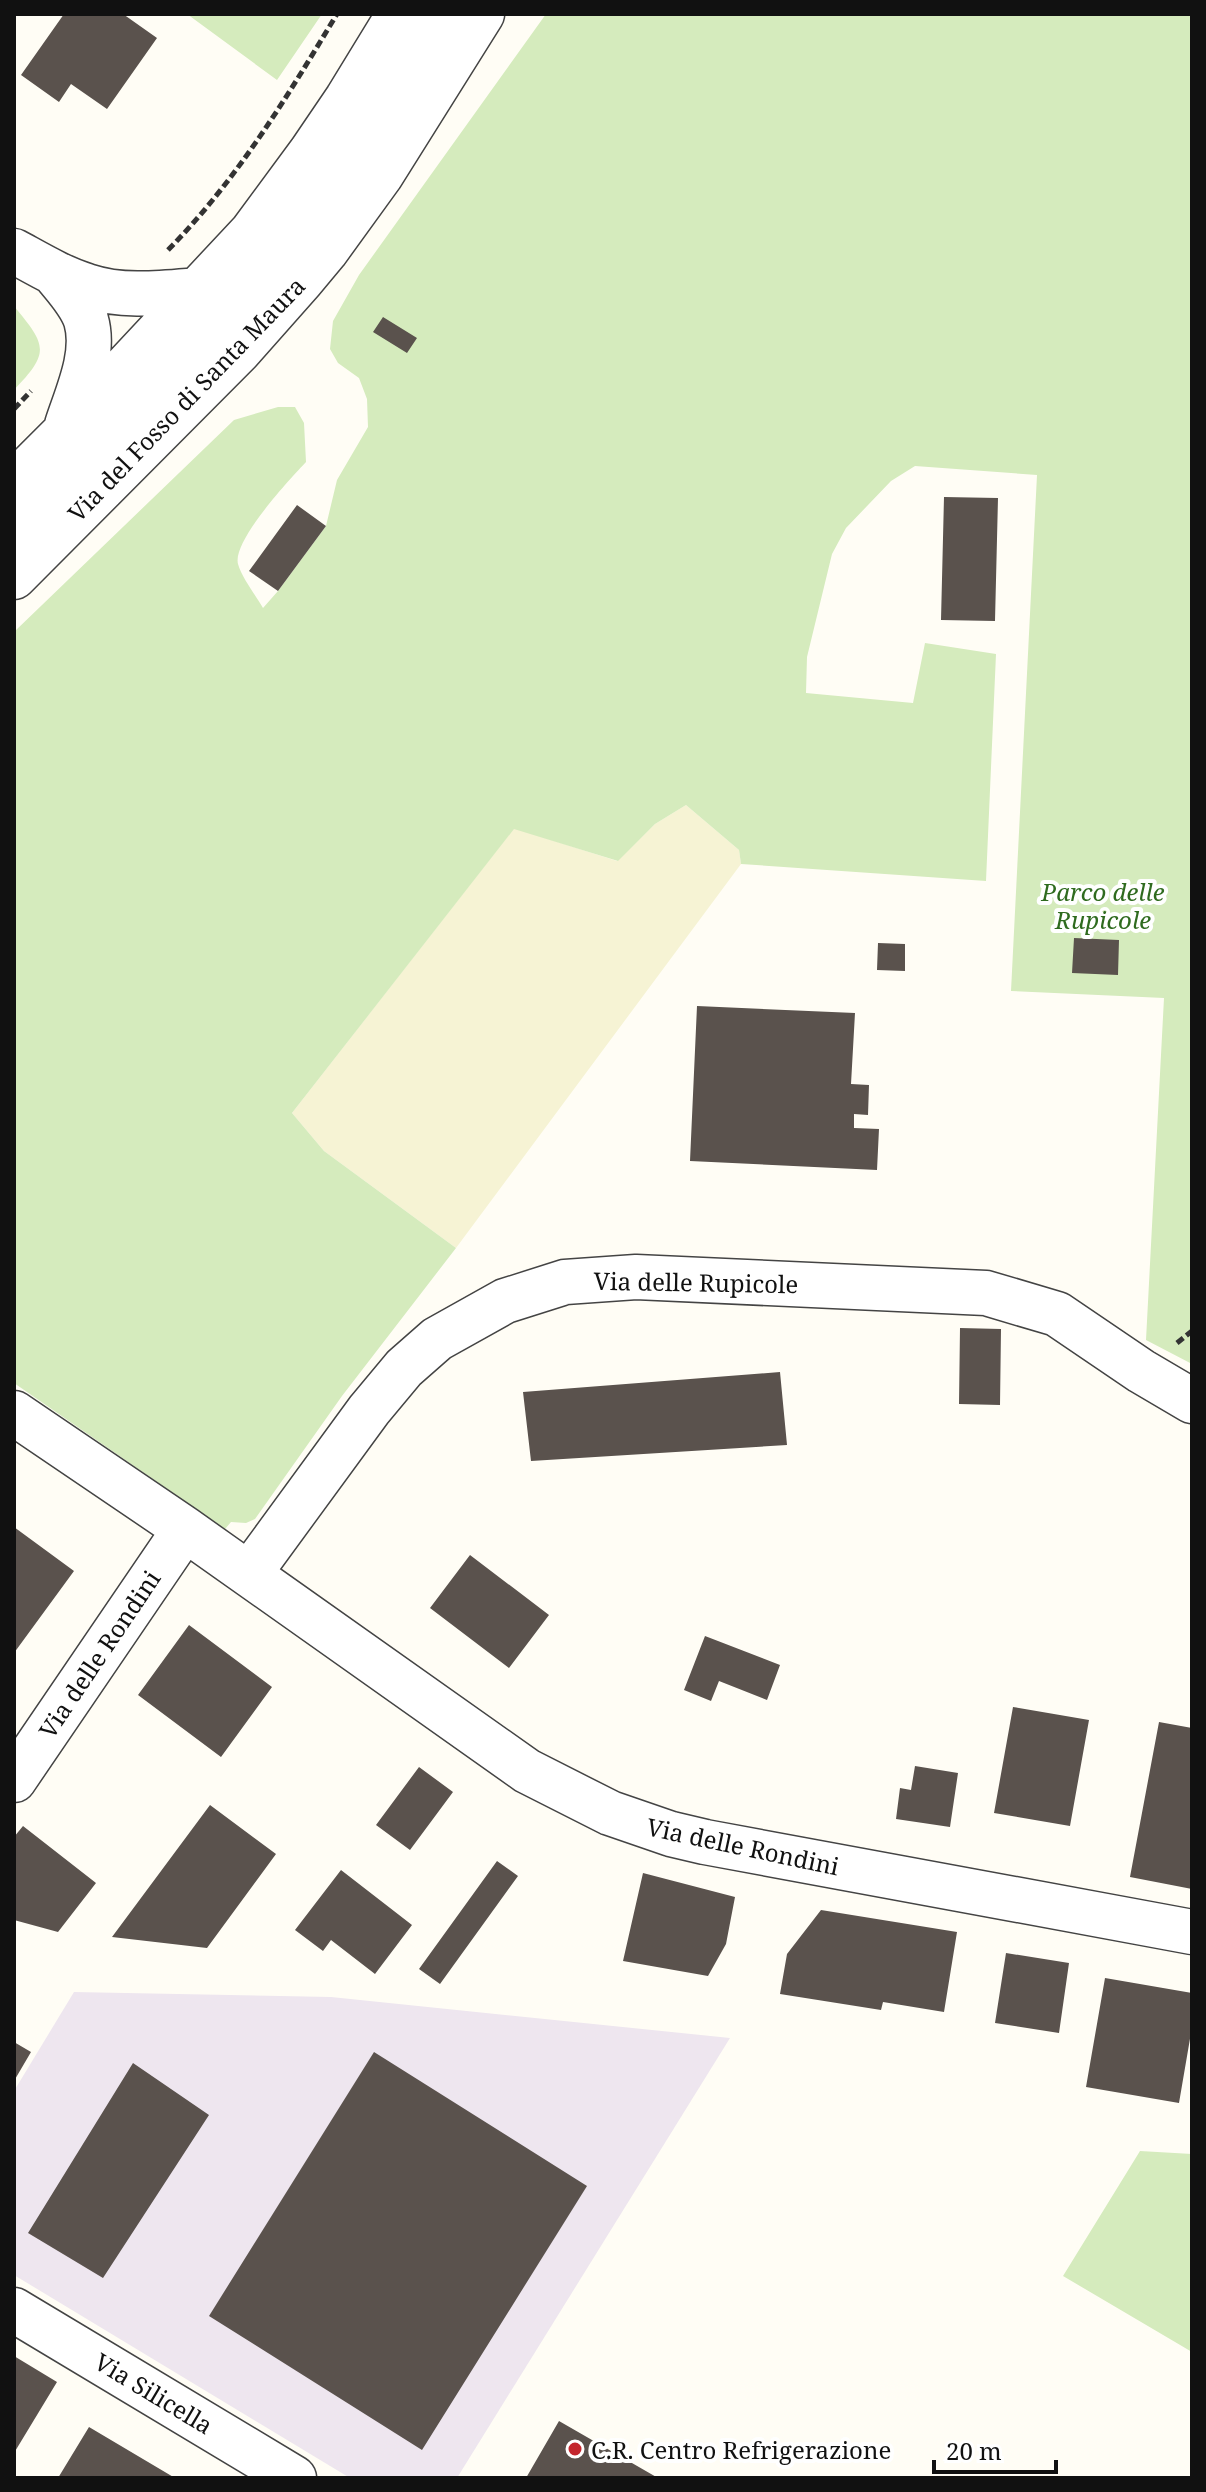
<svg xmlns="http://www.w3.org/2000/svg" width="1206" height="2492" font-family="'Noto Serif',serif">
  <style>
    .industrial { fill: #eee6ef }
    .farmland { fill: #f6f3d4 }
    .green { fill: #d5ebbd }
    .building { fill: #5a524d }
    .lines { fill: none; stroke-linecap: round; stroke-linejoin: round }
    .minor-casing { stroke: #444; stroke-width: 47 }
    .path { stroke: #333; stroke-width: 5; stroke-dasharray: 8 4; stroke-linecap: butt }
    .minor { stroke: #fff; stroke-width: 44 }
    .poi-dot { fill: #c4262e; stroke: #fff; stroke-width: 3 }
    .labels { text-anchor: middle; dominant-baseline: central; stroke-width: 8; stroke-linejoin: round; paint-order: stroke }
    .street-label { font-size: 24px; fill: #111; stroke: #fff }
    .park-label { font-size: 24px; font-style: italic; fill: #2f6b1f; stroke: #fff }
    .poi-label { font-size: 24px; fill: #111; stroke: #fff; text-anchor: start }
  </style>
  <rect width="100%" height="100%" fill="#fffdf5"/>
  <path class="industrial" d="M 74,1992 L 331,1997 L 730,2038 L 457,2478 L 350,2478 L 14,2275 L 14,2091 Z"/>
  <path class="farmland" d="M 686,805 L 739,850 L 741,864 L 456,1248 L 324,1151 L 292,1113 L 514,828 L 617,861 L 655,824 Z"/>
  <path class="green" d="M 187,14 L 322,14 L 277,80 Z
    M 546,14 L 1192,14 L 1192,1364 L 1146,1340 L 1164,998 L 1011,991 L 1037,475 L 915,466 L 891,481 L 846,528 L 832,554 L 807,657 L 806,693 L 913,703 L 925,643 L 996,654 L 986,881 L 741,864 L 739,850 L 686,805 L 655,824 L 618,861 L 514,829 L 292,1113 L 324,1151 L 456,1248 L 342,1396 L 255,1519 L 246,1523 L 231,1522 L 225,1529 L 14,1383 L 14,632 L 234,420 L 278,407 L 295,407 L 304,423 L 306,462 C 290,479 232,541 238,564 C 242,578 255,594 263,608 L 278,591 L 326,526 L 337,480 L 368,427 L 367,399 L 359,378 L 338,363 L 330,349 L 333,321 L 359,275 Z
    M 14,306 C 46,345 51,352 14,390 Z
    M 1140,2151 L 1192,2154 L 1192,2352 L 1063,2276 Z"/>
  <path class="building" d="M 64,14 L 123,14 L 157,38 L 107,109 L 71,84 L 59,102 L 21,75 Z
    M 383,317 L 417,338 L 407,353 L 373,332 Z
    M 944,497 L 998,498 L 995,621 L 941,620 Z
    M 297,505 L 326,526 L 278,591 L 249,571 Z
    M 1074,938 L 1119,940 L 1118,975 L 1072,973 Z
    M 878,943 L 905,944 L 905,971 L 877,970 Z
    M 697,1006 L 855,1013 L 851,1084 L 869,1085 L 868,1115 L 854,1114 L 854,1128 L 879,1129 L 877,1170 L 690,1161 Z
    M 960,1328 L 1001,1329 L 1000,1405 L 959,1404 Z
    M 780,1372 L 787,1445 L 531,1461 L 523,1392 Z
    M 14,1527 L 74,1571 L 14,1653 Z
    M 470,1555 L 549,1615 L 509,1668 L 430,1608 Z
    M 189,1625 L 272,1687 L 221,1757 L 138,1695 Z
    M 705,1636 L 780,1665 L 767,1700 L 719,1681 L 711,1701 L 684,1690 Z
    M 1013,1707 L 1089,1720 L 1070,1826 L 994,1813 Z
    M 1159,1722 L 1192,1728 L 1192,1889 L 1130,1877 Z
    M 915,1766 L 958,1773 L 950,1827 L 896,1819 L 900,1788 L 911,1790 Z
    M 419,1767 L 453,1792 L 410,1850 L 376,1825 Z
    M 210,1805 L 276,1854 L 207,1948 L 112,1937 Z
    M 23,1826 L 96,1883 L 58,1932 L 14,1920 L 14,1837 Z
    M 497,1861 L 518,1876 L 440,1984 L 419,1969 Z
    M 341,1870 L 412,1925 L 375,1974 L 331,1940 L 323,1951 L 295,1930 Z
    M 643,1873 L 735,1897 L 726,1944 L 708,1976 L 623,1961 Z
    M 821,1910 L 957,1932 L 944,2012 L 883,2002 L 881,2010 L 780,1994 L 787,1954 Z
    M 1006,1953 L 1069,1963 L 1059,2033 L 995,2023 Z
    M 1105,1978 L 1192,1993 L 1192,2027 L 1179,2103 L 1086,2087 Z
    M 14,2042 L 31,2052 L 14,2081 Z
    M 374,2052 L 587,2186 L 422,2450 L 209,2316 Z
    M 133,2063 L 209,2115 L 103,2278 L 28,2233 Z
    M 14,2356 L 57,2382 L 14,2453 Z
    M 559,2421 L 658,2478 L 526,2478 Z
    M 89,2427 L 175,2478 L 58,2478 Z"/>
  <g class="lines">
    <g class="minor-casing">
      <path id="minor" d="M 14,251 C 38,264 61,278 87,286 C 123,298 162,293 199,290
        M 54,273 C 65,287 80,302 86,320 C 96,354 77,394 67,425
        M 14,483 L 66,431 L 252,232 L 311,152 L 347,99 L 399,14
        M 14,534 L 273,265 L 318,207 L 441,14
        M 14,577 L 239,351 L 301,281 L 326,251 L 381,175 L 482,14
        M 14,1413 L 185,1529 L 527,1771 L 610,1813 L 671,1834 L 705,1842 L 1192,1932
        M 249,1574 L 369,1410 L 404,1368 L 437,1339 L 505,1301 L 565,1282 L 636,1277 L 986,1293 L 1057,1314 L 1141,1371 L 1192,1401
        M 14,1780 L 185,1529
        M 14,2310 L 294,2478"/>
    </g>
    <path class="path" d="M 168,250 C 237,180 287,97 337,14
      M 14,409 L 31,391
      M 1177,1343 L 1192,1331"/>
    <use href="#minor" class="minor"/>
  </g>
  <circle class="poi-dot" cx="575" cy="2449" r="8"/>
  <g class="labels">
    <g class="street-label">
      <text transform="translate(186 399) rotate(-46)">Via del Fosso di Santa Maura</text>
      <text transform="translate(696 1282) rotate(1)">Via delle Rupicole</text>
      <text transform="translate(99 1654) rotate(-56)">Via delle Rondini</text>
      <text transform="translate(743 1846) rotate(12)">Via delle Rondini</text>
      <text transform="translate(154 2393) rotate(31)">Via Silicella</text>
    </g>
    <g class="park-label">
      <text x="1103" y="891">Parco delle<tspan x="1103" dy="28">Rupicole</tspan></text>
    </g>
    <g class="poi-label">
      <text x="591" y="2449">C.R. Centro Refrigerazione</text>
    </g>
  </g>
  <rect width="1206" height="2492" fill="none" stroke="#111111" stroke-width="32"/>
  <path d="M934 2460v12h122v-12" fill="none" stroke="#111111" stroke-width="4"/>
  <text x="946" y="2460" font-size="24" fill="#111111" stroke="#ffffff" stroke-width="6" paint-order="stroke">20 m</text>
</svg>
